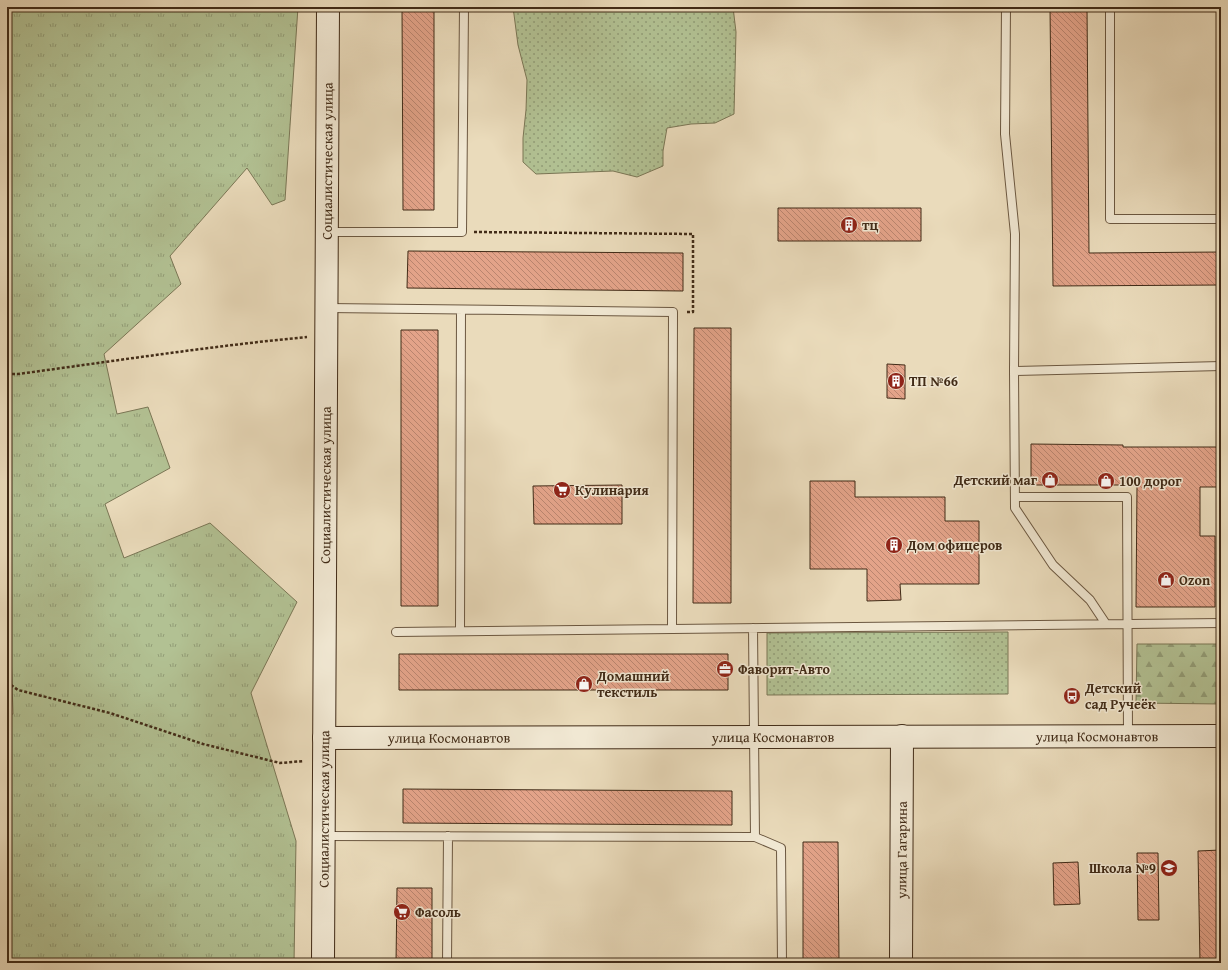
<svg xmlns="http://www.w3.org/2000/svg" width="1228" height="970" font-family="'Gentium Book Plus',serif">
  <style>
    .grass { fill: url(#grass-dots); stroke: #7a7655 }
    .forest { fill: url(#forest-firs); stroke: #7a7655 }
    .park { fill: url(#park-tufts); stroke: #7a7655 }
    .building { fill: url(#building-back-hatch); stroke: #412b17 }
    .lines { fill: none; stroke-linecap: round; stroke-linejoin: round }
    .lane-casing { stroke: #6b5740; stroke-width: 10 }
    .secondary-casing { stroke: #412b17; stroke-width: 24 }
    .path { stroke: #412b17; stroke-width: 2.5; stroke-dasharray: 3 2; stroke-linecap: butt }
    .lane { stroke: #f1e8d3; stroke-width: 8 }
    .secondary { stroke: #f1e8d3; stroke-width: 22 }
    .labels { text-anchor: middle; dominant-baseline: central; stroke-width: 3; stroke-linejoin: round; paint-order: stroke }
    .street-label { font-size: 14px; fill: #412b17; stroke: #f1e8d3 }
    .poi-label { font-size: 14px; font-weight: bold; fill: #412b17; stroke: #f1e8d3; text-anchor: start }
  </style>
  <defs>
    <pattern id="grass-dots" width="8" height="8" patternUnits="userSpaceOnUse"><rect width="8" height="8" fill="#b2c193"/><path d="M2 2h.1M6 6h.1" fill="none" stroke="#929d77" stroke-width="1.8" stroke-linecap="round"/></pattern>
    <pattern id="forest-firs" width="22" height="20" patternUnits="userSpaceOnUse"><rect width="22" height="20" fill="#b2c193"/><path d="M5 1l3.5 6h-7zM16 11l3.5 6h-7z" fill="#929d77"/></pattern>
    <pattern id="park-tufts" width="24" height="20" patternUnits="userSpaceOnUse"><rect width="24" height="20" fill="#b2c193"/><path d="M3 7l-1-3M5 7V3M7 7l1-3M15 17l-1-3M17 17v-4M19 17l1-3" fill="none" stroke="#929d77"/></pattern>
    <pattern id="building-back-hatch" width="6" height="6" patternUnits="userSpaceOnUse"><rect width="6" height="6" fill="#e3a389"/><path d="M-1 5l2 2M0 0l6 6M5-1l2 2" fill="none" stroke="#ba856f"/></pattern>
  </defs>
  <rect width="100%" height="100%" fill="#eadbbb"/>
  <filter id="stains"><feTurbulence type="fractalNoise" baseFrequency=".005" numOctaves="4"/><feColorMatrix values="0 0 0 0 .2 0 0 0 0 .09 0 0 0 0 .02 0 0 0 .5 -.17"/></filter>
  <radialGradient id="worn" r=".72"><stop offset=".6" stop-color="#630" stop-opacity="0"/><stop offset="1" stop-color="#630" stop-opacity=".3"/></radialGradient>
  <path class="grass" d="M 513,7 L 733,7 L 736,32 L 734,114 L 715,123 L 691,124 L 667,128 L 663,151 L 663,166 L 637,177 L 613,171 L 536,174 L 523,162 L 523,138 L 526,110 L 527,80 L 518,45 Z
    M 1008,632 L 1008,694 L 767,695 L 767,633 Z"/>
  <path class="forest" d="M 1137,644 L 1221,644 L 1221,704 L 1136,703 Z"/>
  <path class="park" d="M 7,7 L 298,7 L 285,200 L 272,205 L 247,168 L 170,256 L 181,284 L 104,354 L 117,414 L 148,407 L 170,468 L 105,504 L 124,558 L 210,523 L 297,602 L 251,693 L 296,841 L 294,963 L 7,963 L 7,715 L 13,714 L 7,523 Z"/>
  <path class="building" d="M 402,7 L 434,7 L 434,210 L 403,210 Z
    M 1050,7 L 1087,7 L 1089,253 L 1221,252 L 1221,285 L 1053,286 Z
    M 778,208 L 921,208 L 921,241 L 778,241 Z
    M 408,251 L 683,253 L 683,291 L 407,288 Z
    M 694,328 L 731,328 L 731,603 L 693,603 Z
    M 401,330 L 438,330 L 438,606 L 401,606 Z
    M 887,364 L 905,365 L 905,399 L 887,398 Z
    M 1031,444 L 1123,445 L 1123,447 L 1221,447 L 1221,487 L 1200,487 L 1200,536 L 1215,536 L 1215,607 L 1136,607 L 1137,485 L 1031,485 Z
    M 810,481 L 855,481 L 855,497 L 945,497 L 945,521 L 979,521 L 979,584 L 900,584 L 901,600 L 867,601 L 867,569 L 810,569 Z
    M 622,485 L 622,524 L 534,524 L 533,486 Z
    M 399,654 L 728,654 L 728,690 L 399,690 Z
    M 403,789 L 732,791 L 732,825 L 403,823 Z
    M 803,842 L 838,842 L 839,963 L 803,963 Z
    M 1221,850 L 1221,963 L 1200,963 L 1198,851 Z
    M 1137,853 L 1158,853 L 1159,920 L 1138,920 Z
    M 1078,862 L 1080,904 L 1054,905 L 1053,863 Z
    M 397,888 L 432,888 L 432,963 L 396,963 Z"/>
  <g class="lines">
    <g class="lane-casing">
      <path id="lane" d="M 1006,7 L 1005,134 L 1015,234 L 1014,371 L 1015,508 L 1053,565 L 1090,600 L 1106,624
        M 1110,7 L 1110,219 L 1221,219
        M 328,232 L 462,232 L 464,7
        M 327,308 L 673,312 L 672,629 L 396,632
        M 1014,371 L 1221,366
        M 1015,497 L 1127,497 L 1128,735
        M 753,628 L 755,837 L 781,848 L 782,963
        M 672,629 L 1221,623
        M 460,631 L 461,310
        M 324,836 L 755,837
        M 447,963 L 448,836"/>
    </g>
    <g class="secondary-casing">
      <g id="secondary">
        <path id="s1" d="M 324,738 L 1221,736"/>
        <path id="s2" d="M 323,963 L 328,7"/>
        <path id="s3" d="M 901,963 L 902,736"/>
      </g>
    </g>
    <path class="path" d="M 474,232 L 693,234 L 693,312 L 686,312
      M 7,374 L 18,374 C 115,361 211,346 307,337
      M 7,682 L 18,690 L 110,713 L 203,744 L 280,763 L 304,761"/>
    <use href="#lane" class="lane"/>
    <use href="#secondary" class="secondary"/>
  </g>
  <defs>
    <g id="building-disc" transform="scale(0.9)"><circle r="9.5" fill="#8f2418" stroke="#f1e8d3"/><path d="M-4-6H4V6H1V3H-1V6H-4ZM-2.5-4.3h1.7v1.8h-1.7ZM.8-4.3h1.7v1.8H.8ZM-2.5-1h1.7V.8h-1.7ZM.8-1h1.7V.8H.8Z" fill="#fff"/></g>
    <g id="shop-disc" transform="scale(0.9)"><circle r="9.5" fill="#8f2418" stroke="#f1e8d3"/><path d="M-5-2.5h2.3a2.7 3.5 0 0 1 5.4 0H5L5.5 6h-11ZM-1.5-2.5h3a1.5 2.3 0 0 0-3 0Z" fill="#fff"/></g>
    <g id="supermarket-disc" transform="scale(0.9)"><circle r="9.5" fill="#8f2418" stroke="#f1e8d3"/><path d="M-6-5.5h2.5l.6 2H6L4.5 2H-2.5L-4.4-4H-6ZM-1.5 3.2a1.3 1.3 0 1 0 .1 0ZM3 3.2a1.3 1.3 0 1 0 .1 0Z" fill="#fff"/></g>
    <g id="office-disc" transform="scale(0.9)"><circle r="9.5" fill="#8f2418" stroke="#f1e8d3"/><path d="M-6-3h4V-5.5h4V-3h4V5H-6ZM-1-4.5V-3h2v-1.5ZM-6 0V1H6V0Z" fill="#fff"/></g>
    <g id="bus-disc" transform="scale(0.9)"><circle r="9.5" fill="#8f2418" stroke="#f1e8d3"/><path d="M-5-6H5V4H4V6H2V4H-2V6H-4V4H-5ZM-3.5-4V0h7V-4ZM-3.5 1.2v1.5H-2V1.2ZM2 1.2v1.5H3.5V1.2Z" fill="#fff"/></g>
    <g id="school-disc" transform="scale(0.9)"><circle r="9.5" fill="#8f2418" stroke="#f1e8d3"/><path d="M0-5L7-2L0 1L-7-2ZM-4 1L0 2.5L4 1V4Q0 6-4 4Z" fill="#fff"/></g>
  </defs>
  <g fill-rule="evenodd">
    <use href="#building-disc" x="849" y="225"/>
    <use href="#building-disc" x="896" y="381"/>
    <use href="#shop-disc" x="1050" y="480"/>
    <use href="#shop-disc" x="1106" y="481"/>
    <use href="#supermarket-disc" x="562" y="490"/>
    <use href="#building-disc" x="894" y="545"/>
    <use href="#shop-disc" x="1166" y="580"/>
    <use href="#office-disc" x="725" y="669"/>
    <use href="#shop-disc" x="584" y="684"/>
    <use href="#bus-disc" x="1072" y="696"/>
    <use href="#school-disc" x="1169" y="868"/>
    <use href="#supermarket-disc" x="402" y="912"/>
  </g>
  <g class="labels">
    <g class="street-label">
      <text stroke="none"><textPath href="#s2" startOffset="802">Социалистическая улица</textPath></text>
      <text stroke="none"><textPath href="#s2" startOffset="478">Социалистическая улица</textPath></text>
      <text stroke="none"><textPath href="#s1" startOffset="773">улица Космонавтов</textPath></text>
      <text stroke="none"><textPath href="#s1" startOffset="449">улица Космонавтов</textPath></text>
      <text stroke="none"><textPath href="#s1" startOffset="125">улица Космонавтов</textPath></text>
      <text stroke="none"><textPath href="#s2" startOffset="154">Социалистическая улица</textPath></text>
      <text stroke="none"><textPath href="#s3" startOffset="113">улица Гагарина</textPath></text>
    </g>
    <g class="poi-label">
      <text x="862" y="225">тц</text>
      <text x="909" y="381">ТП №66</text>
      <text x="1037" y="480" text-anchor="end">Детский маг</text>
      <text x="1119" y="481">100 дорог</text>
      <text x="575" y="490">Кулинария</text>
      <text x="907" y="545">Дом офицеров</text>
      <text x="1179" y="580">Ozon</text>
      <text x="738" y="669">Фаворит-Авто</text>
      <text x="597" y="676">Домашний<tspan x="597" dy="16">текстиль</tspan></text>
      <text x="1085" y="688">Детский<tspan x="1085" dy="16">сад Ручеёк</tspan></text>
      <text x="1156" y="868" text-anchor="end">Школа №9</text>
      <text x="415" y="912">Фасоль</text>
    </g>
  </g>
  <rect width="1228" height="970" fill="none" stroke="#eadbbb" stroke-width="24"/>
  <rect x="8" y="8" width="1212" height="954" fill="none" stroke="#412b17" stroke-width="2"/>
  <rect x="12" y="12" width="1204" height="946" fill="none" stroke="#412b17"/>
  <rect width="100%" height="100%" filter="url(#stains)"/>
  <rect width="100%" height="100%" fill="url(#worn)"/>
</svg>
